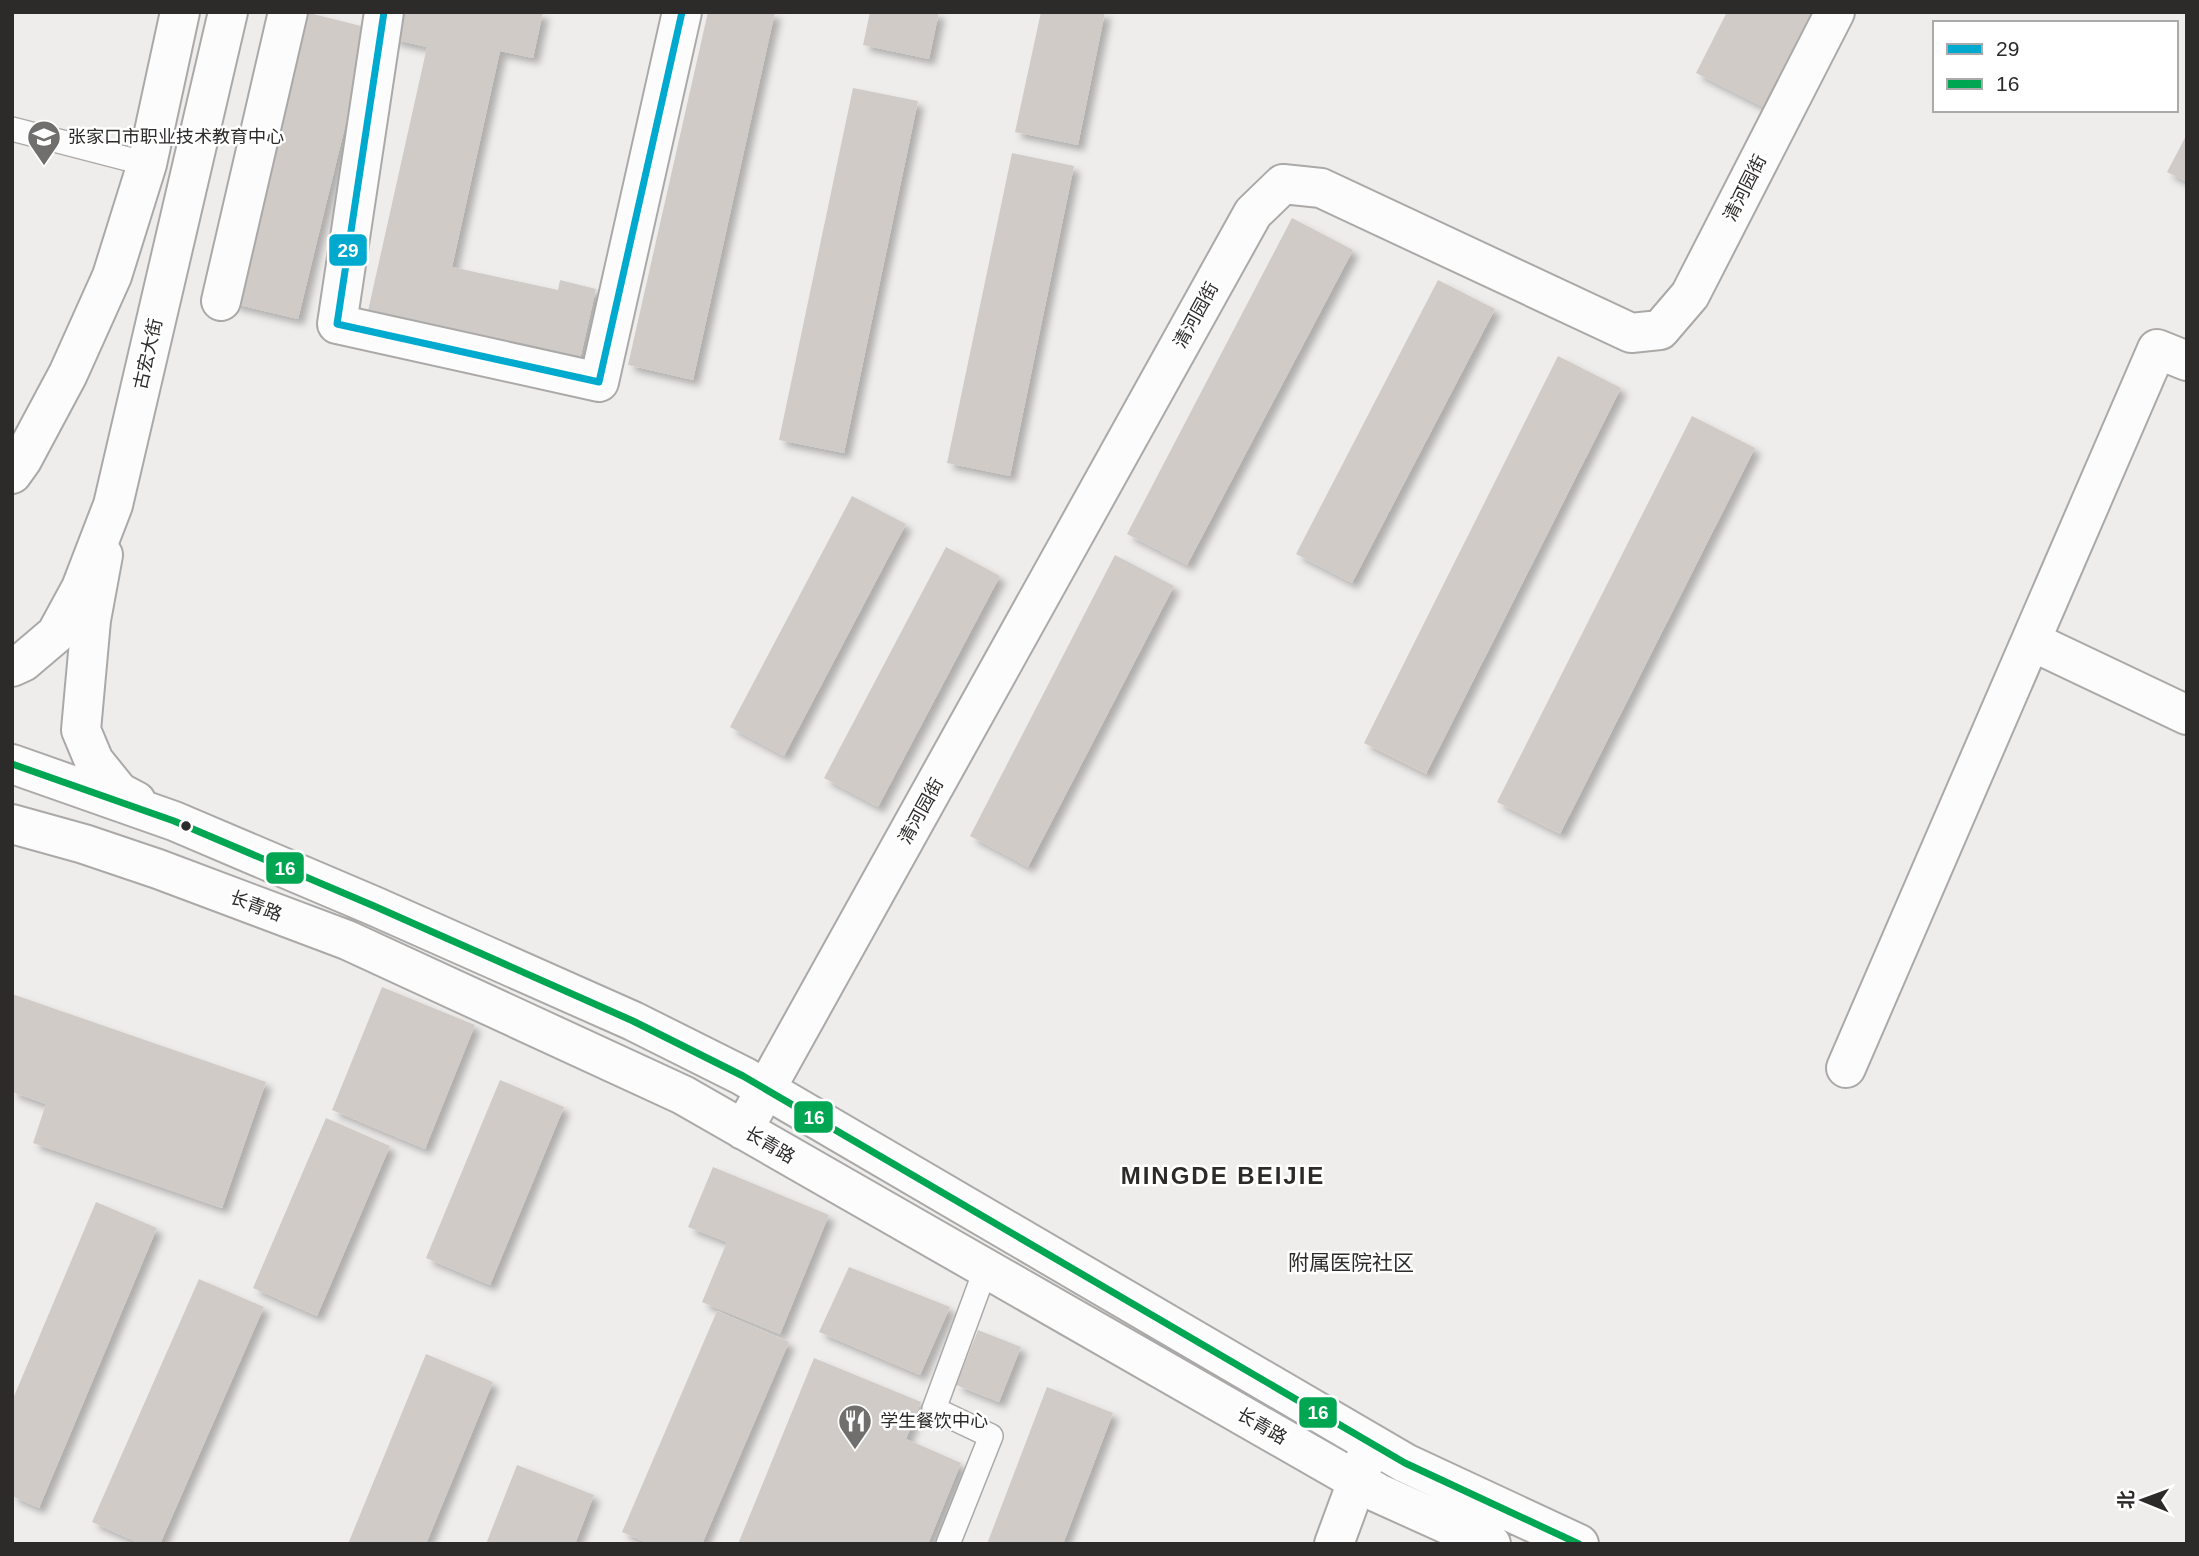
<svg xmlns="http://www.w3.org/2000/svg" width="2199" height="1556" font-family="Arial,'Noto Sans SC',sans-serif">
  <style>
    .building { fill: #d0cbc6; filter: url(#shadow) }
    .lines { fill: none; stroke-linecap: round; stroke-linejoin: round }
    .lane-casing { stroke: #aba9a8; stroke-width: 26 }
    .street-casing { stroke: #aba9a8; stroke-width: 42 }
    .secondary-casing { stroke: #aba9a8; stroke-width: 42 }
    .primary-casing { stroke: #aba9a8; stroke-width: 42 }
    .lane { stroke: #fdfcfc; stroke-width: 23 }
    .street { stroke: #fdfcfc; stroke-width: 38 }
    .secondary { stroke: #fdfcfc; stroke-width: 38 }
    .primary { stroke: #fdfcfc; stroke-width: 38 }
    .bus-1-casing { stroke: #fff; stroke-width: 12 }
    .bus-2-casing { stroke: #fff; stroke-width: 12 }
    .bus-1 { stroke: #00a9ce; stroke-width: 7 }
    .bus-2 { stroke: #00a651; stroke-width: 7 }
    .bus-dot { fill: #2d2b2a; stroke: #fff; stroke-width: 2.5 }
    .labels { text-anchor: middle; dominant-baseline: central; stroke-width: 5; stroke-linejoin: round; paint-order: stroke }
    .poi-label { font-size: 18px; fill: #2d2b2a; stroke: #fff; text-anchor: start }
    .street-label { font-size: 18px; fill: #2d2b2a; stroke: #fff }
    .quarter-label { font-size: 21px; fill: #2d2b2a; stroke: #fff }
    .district-label { font-size: 24px; font-weight: bold; letter-spacing: 2px; fill: #2d2b2a; stroke: #fff }
    .line-badge { stroke: #fff; stroke-width: 2.5 }
    .badge-label { font-size: 19px; text-anchor: middle; font-weight: bold; fill: #fff }
  </style>
  <defs>
    <filter id="shadow"><feDropShadow dx="6" dy="6" stdDeviation="3.5" flood-color="#0004"/></filter>
  </defs>
  <rect width="100%" height="100%" fill="#efedeb"/>
  <path class="building" d="M 305,12 L 369,28 L 298,319 L 231,303 Z
    M 398,12 L 543,12 L 533,58 L 500,51 L 452,267 L 558,290 L 560,280 L 596,289 L 578,368 L 366,320 L 427,47 L 392,39 Z
    M 708,12 L 775,12 L 693,380 L 628,365 Z
    M 870,12 L 939,12 L 929,59 L 863,45 Z
    M 1041,12 L 1105,12 L 1078,145 L 1015,132 Z
    M 1727,12 L 1812,12 L 1763,107 L 1696,73 Z
    M 853,88 L 918,101 L 844,453 L 779,440 Z
    M 2187,134 L 2187,182 L 2167,172 Z
    M 1012,153 L 1074,166 L 1010,476 L 947,463 Z
    M 1292,218 L 1353,250 L 1187,565 L 1127,534 Z
    M 1438,280 L 1495,309 L 1352,583 L 1296,554 Z
    M 1558,356 L 1621,388 L 1426,774 L 1364,743 Z
    M 1692,416 L 1755,448 L 1560,834 L 1497,802 Z
    M 852,496 L 906,524 L 784,756 L 730,727 Z
    M 946,547 L 1000,576 L 878,807 L 824,778 Z
    M 1115,555 L 1174,586 L 1028,867 L 970,836 Z
    M 382,987 L 475,1025 L 425,1149 L 332,1110 Z
    M 12,994 L 266,1082 L 222,1208 L 33,1143 L 46,1104 L 12,1092 Z
    M 500,1080 L 564,1107 L 490,1285 L 426,1258 Z
    M 326,1118 L 390,1146 L 317,1316 L 253,1288 Z
    M 713,1167 L 829,1215 L 780,1334 L 702,1302 L 727,1242 L 688,1227 Z
    M 96,1202 L 157,1228 L 39,1508 L 12,1496 L 12,1401 Z
    M 849,1267 L 950,1307 L 920,1375 L 819,1332 Z
    M 199,1279 L 264,1307 L 160,1544 L 141,1544 L 92,1522 Z
    M 717,1311 L 789,1342 L 702,1544 L 650,1544 L 622,1532 Z
    M 978,1330 L 1021,1347 L 999,1402 L 956,1385 Z
    M 426,1354 L 493,1382 L 426,1544 L 348,1544 Z
    M 814,1358 L 921,1402 L 906,1439 L 961,1463 L 928,1544 L 738,1544 Z
    M 1047,1387 L 1113,1413 L 1063,1544 L 987,1544 Z
    M 517,1465 L 594,1495 L 575,1544 L 486,1544 Z"/>
  <g class="lines">
    <g class="lane-casing">
      <path id="lane" d="M 12,129 L 147,164
        M 948,1544 L 991,1436 L 934,1409 L 986,1268"/>
    </g>
    <g class="street-casing">
      <path id="street" d="M 384,12 L 337,324 L 599,382 L 682,12
        M 221,301 L 288,12
        M 2031,641 L 2187,715
        M 1846,1068 L 2157,349 L 2187,361"/>
    </g>
    <g class="secondary-casing">
      <path id="secondary" d="M 103,555 L 91,620 L 81,730 L 94,761 L 119,792 L 136,801
        M 12,764 L 174,821 L 374,906 L 633,1021 L 743,1076 L 1405,1463 L 1579,1544
        M 12,824 L 84,844 L 158,869 L 347,940 L 683,1095 L 1378,1493 L 1491,1544
        M 743,1130 L 1253,213 L 1283,184 L 1321,188 L 1631,333 L 1660,330 L 1690,295 L 1835,12
        M 1334,1544 L 1366,1457"/>
    </g>
    <g class="primary-casing">
      <path id="primary" d="M 12,474 L 22,460 L 68,374 L 112,276 L 147,164 L 180,12
        M 12,667 L 23,662 L 56,634 L 81,588 L 113,505 L 228,12"/>
    </g>
    <use href="#lane" class="lane"/>
    <use href="#street" class="street"/>
    <use href="#secondary" class="secondary"/>
    <use href="#primary" class="primary"/>
    <g class="bus-1-casing">
      <path id="bus-1" d="M 384,12 L 337,324 L 599,382 L 682,12"/>
    </g>
    <g class="bus-2-casing">
      <path id="bus-2" d="M 12,764 L 174,821 L 374,906 L 633,1021 L 743,1076 L 1405,1463 L 1579,1544"/>
    </g>
    <use href="#bus-1" class="bus-1"/>
    <use href="#bus-2" class="bus-2"/>
  </g>
  <defs>
    <g id="school-pin" transform="scale(1.75)"><path d="M0 17L-7.5 6A9.5 9.5 0 1 1 7.5 6Z" fill="#716f6e" stroke="#fff"/><path d="M0-5L7-2L0 1L-7-2ZM-4 1L0 2.5L4 1V4Q0 6-4 4Z" fill="#fff"/></g>
    <g id="restaurant-pin" transform="scale(1.75)"><path d="M0 17L-7.5 6A9.5 9.5 0 1 1 7.5 6Z" fill="#716f6e" stroke="#fff"/><path d="M-5-6h1v4h1v-4h1v4h1v-4h1v5L-1.5 .5V6h-2V.5L-5-1ZM5-6V6H3V1.5H1.5Q1.5-4 5-6Z" fill="#fff"/></g>
  </defs>
  <g fill-rule="evenodd">
    <use href="#school-pin" x="44" y="137"/>
    <use href="#restaurant-pin" x="855" y="1421"/>
  </g>
  <circle class="bus-dot" cx="186" cy="826" r="6"/>
  <g class="labels">
    <g class="poi-label">
      <text x="68" y="137">张家口市职业技术教育中心</text>
      <text x="880" y="1421">学生餐饮中心</text>
    </g>
    <g class="street-label">
      <text transform="translate(1745 188) rotate(-63)">清河园街</text>
      <text transform="translate(1196 315) rotate(-61)">清河园街</text>
      <text transform="translate(148 354) rotate(-77)">古宏大街</text>
      <text transform="translate(921 811) rotate(-61)">清河园街</text>
      <text transform="translate(256 906) rotate(21)">长青路</text>
      <text transform="translate(770 1145) rotate(30)">长青路</text>
      <text transform="translate(1262 1426) rotate(30)">长青路</text>
    </g>
    <g class="quarter-label">
      <text x="1351" y="1262">附属医院社区</text>
    </g>
    <g class="district-label">
      <text x="1223" y="1175">MINGDE BEIJIE</text>
    </g>
  </g>
  <g class="line-badge">
    <rect x="328" y="233" width="40" height="34" rx="7" fill="#00a9ce"/>
    <rect x="265" y="851" width="40" height="34" rx="7" fill="#00a651"/>
    <rect x="793" y="1100" width="41" height="34" rx="7" fill="#00a651"/>
    <rect x="1298" y="1396" width="40" height="33" rx="7" fill="#00a651"/>
  </g>
  <g class="badge-label">
    <text x="348" y="257">29</text>
    <text x="285" y="875">16</text>
    <text x="814" y="1124">16</text>
    <text x="1318" y="1419">16</text>
  </g>
  <rect width="2199" height="1556" fill="none" stroke="#2d2b2a" stroke-width="28"/>
  <rect x="1933" y="21" width="245" height="91" fill="#ffffff" stroke="#abaaaa" stroke-width="2"/>
  <rect x="1947" y="44" width="35" height="10" fill="#00a9ce" stroke="#abaaaa" stroke-width="2"/>
  <text x="1996" y="56" font-size="21" fill="#2d2b2a">29</text>
  <rect x="1947" y="79" width="35" height="10" fill="#00a651" stroke="#abaaaa" stroke-width="2"/>
  <text x="1996" y="91" font-size="21" fill="#2d2b2a">16</text>
  <g transform="translate(2143 1500) rotate(271)" stroke="#ffffff" stroke-width="5" paint-order="stroke">
  <path d="M0-5L12 26L0 18L-12 26Z" fill="#2d2b2a"/>
  <text y="-10" font-size="19" font-weight="bold" text-anchor="middle" fill="#2d2b2a">北</text>
  </g>
</svg>
